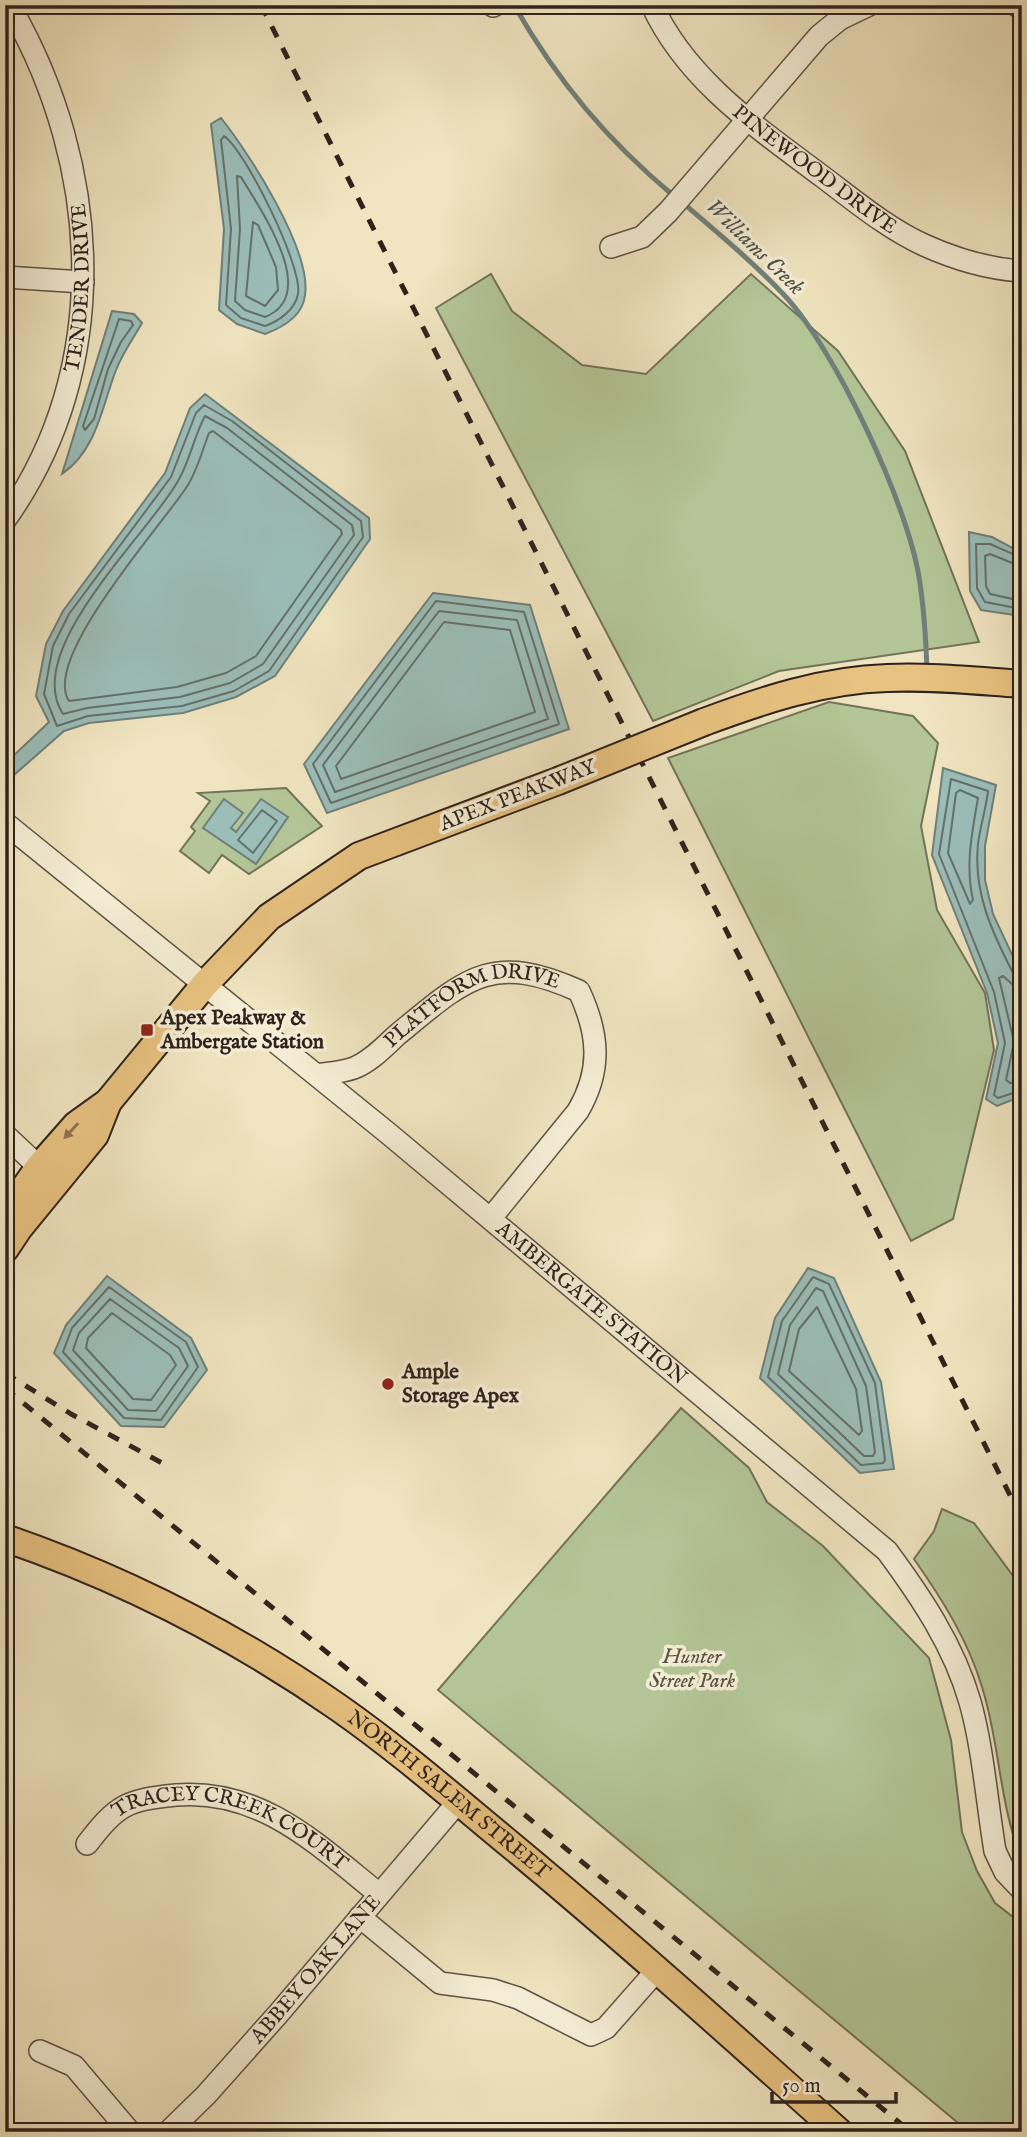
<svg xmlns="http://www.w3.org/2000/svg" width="1027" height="2137" font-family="'IM FELL English',serif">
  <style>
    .green { fill: #b4c697; stroke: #72745a; stroke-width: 2 }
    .water { fill: #9bbeb9; stroke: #70807b; stroke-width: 2 }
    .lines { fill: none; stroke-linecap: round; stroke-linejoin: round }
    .shore { stroke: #65706b; stroke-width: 2 }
    .stream { stroke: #70807b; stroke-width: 5 }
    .minor-casing { stroke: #5f5346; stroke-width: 24 }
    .major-casing { stroke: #2f221d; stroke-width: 30 }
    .minor { stroke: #f5eed6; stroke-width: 21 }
    .major { stroke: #e8c280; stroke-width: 26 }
    .rail { stroke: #2f221d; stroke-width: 5; stroke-dasharray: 12 12; stroke-linecap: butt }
    .major-bridge-casing { stroke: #2f221d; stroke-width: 30; stroke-linecap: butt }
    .major-bridge { stroke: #e8c280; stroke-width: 26 }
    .oneway { fill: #8c724e }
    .poi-dot { fill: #8f2418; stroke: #f5eed6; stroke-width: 2.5 }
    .labels { text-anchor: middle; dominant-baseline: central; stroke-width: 7; stroke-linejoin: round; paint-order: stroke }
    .street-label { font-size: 21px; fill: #2f221d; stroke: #f5eed6 }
    .poi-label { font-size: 21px; font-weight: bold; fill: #2f221d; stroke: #f5eed6; text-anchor: start }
    .park-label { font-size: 21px; font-style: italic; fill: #575342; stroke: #f5eed6 }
    .water-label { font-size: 23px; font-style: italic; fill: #4f514c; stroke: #f5eed6 }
  </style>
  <rect width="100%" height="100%" fill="#f0e5c0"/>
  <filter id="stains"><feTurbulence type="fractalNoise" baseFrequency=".00286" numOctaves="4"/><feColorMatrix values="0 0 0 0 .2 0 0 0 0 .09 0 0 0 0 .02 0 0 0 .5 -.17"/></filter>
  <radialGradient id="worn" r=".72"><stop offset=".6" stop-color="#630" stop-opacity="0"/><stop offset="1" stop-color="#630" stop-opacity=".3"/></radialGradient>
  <path class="green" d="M 491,274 L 512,311 L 582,365 L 646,374 L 751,274 L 838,351 L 905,451 L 979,642 L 779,671 L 653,721 L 436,308 Z
    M 829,702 L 913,716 L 938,743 L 921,826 L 937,910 L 985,993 L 994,1050 L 953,1219 L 911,1241 L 668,758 Z
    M 286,788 L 322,826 L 249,874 L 222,855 L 209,873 L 180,851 L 195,831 L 191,827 L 210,801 L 198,793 Z
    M 681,1408 L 749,1468 L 767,1502 L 823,1546 L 929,1658 L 951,1740 L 962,1832 L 977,1871 L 995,1903 L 1022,1924 L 1022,2132 L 969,2132 L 438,1690 Z
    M 942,1509 L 974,1523 L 1022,1588 L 1022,1860 C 999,1805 1000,1743 982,1687 C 968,1640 942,1599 914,1559 L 934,1531 Z"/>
  <path class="water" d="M 221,118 C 249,153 312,251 305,295 C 303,316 281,328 265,334 L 237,324 L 219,310 L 224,229 L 211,124 Z
    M 112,311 L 134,314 L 142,323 C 133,339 123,352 116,370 C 102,406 97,450 62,474 Z
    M 205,394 L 369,518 L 370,539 L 275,676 L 236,697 L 183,713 L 89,723 L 64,731 L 14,775 L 11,758 L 49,722 L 36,696 L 46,644 L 63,611 L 165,473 L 190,408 Z
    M 969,532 L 992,537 L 1022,553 L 1022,616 L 981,610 L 970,591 Z
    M 433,593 L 530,605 L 569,729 L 327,813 L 304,764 Z
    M 943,768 L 996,785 L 985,846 L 985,880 L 993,914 L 1022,976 L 1022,1096 L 997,1106 L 986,1099 L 998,1043 L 987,993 L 932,855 Z
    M 224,799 L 243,813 L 231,828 L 236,832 L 261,799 L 288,817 L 256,864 L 203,828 Z
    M 808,1268 L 834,1278 L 881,1382 L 894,1469 L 860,1473 L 760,1378 L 775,1318 Z
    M 107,1276 L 191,1338 L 207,1370 L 164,1427 L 121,1426 L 54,1353 L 66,1325 Z"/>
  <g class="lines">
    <path class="shore" d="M 224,136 C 245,150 303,267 298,294 C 295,310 279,321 265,326 L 241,318 L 226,305 L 231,229 L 221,140 Z
      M 237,176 L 241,177 C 260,209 321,295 265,317 L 245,310 L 235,301 L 240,229 Z
      M 253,222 L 258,225 L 276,267 L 278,290 L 265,306 L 246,296 Z
      M 119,319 L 131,321 L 133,325 L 121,342 L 108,369 L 94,419 L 85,430 L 83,426 Z
      M 204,405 L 232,421 L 361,521 L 363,537 L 269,671 L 234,691 L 182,706 L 88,716 L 57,726 L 44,694 L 53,646 L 69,614 L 171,477 L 196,413 Z
      M 205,416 L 227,428 L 352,525 L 354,535 L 263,664 L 230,683 L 180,697 L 87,708 L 63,714 C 21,650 148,535 178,481 C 190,461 194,436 205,416 Z
      M 213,431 L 341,530 L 342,534 L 256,656 L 226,673 L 177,687 L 69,701 C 41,659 161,526 186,488 C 197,472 202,451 209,433 Z
      M 1022,558 L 990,544 L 976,544 L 977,588 L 985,602 L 1022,609
      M 1022,567 L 990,554 L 985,556 L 986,586 L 990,594 L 1022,601
      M 436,601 L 524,612 L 559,724 L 331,803 L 313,764 Z
      M 439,611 L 517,620 L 548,719 L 335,792 L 323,765 Z
      M 444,622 L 510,630 L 535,712 L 341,779 L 336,766 Z
      M 960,790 L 978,798 C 972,833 965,865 973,900 L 970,904 L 948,853 L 956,793 Z
      M 262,810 L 277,821 L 253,853 L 238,840 Z
      M 1022,977 L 1013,973 C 992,932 973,892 978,844 C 980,827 986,809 988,791 L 951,779 L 939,854 L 994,992 L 1005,1043 L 994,1095 L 998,1098 L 1022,1090
      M 1022,986 L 1012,984 L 1003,976 L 999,978 L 1014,1042 L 1006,1080 L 1010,1083 L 1022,1081
      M 813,1277 L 829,1284 L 875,1383 L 885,1460 L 883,1463 L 861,1465 L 768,1377 L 782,1321 Z
      M 109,1287 L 186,1342 L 198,1367 L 161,1420 L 124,1418 L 63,1352 L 72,1328 Z
      M 816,1288 L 823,1291 L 866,1386 L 875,1452 L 873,1456 L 864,1456 L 778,1374 L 790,1325 Z
      M 110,1299 L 179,1348 L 188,1366 L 156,1411 L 128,1410 L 73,1350 L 79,1333 Z
      M 817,1307 L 856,1389 L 862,1431 L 859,1435 L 789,1371 L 799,1329 Z
      M 112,1313 L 170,1355 L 176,1365 L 151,1400 L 133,1399 L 86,1348 L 88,1338 Z"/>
    <path class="stream" d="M 514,5 C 558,82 607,140 675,197
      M 683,203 C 717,232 754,263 785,296 C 836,351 907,503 919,577 C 924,608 926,640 927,672"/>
    <g class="minor-casing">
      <g id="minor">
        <path id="s1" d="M 652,5 C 687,81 758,128 823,177 C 855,201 887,228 924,245 C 955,259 988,269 1022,271"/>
        <path d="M 1016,5 L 1022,9"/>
        <path d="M 493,6 L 495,5"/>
        <path d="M 611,247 L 642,237 L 668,212 L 819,36 L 840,19 L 869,5"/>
        <path d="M 5,277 L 83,282"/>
        <path id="s2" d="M 5,520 C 114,368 101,166 12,10"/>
        <path id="s3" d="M 5,823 L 389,1134 L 887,1551 C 921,1597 954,1646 970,1702 C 983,1748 987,1803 995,1851 L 1005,1872 L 1022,1890"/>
        <path id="s4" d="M 317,1075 C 329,1073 343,1072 354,1068 C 370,1062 385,1046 397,1035 C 465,979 491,951 579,991 C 599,1034 602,1070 578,1111 L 491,1218"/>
        <path d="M 5,1135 L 39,1167"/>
        <path id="s5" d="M 87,1844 C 117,1805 126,1800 176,1795 C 261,1788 318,1845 379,1894"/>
        <path d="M 360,1917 L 440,1983 L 493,1990 L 518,1998 L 591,2035 L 606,2028 L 658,1969"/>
        <path d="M 40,2051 L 74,2066 L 130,2132"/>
        <path id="s6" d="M 168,2132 L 206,2095 L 279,2013 L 458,1802"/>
      </g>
    </g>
    <g class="major-casing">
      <g id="major">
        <path d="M 704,722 C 763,700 823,680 887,678 C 932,676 977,681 1022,684"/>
        <path d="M 5,1216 L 39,1167 L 76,1125 L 108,1102 L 205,984 L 269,917 L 359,856 L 558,781"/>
        <path d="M 5,1249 L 19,1228 L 95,1135 L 108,1102"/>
        <path id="s7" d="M 5,1538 C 124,1579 236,1636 339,1708 C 399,1750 455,1799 512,1846 C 624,1939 731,2035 839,2132"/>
      </g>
    </g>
    <use href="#minor" class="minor"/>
    <use href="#major" class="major"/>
    <path class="rail" d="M 261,5 L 1022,1519
      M 5,1373 L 71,1414 L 164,1464
      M 5,1388 L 911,2132"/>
    <g class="major-bridge-casing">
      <path id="major-bridge" d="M 558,781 L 704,722"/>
    </g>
    <use href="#major-bridge" class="major-bridge"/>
  </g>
  <defs><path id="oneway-solid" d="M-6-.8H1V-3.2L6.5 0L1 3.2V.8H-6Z" transform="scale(1.75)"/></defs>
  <use class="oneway" href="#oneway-solid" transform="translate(71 1131) rotate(133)"/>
  <g class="poi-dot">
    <rect x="140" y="1023" width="14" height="14" rx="3.5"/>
    <circle cx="388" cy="1384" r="7"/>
  </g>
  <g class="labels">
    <g class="street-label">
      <text stroke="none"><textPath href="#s1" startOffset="234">PINEWOOD DRIVE</textPath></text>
      <text stroke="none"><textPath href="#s2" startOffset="248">TENDER DRIVE</textPath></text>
      <text transform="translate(518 796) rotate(-21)">APEX PEAKWAY</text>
      <text stroke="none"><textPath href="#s4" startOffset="177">PLATFORM DRIVE</textPath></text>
      <text stroke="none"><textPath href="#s3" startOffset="758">AMBERGATE STATION</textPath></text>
      <text stroke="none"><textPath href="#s7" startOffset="516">NORTH SALEM STREET</textPath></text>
      <text stroke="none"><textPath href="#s5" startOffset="168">TRACEY CREEK COURT</textPath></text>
      <text stroke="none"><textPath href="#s6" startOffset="220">ABBEY OAK LANE</textPath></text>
    </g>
    <g class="poi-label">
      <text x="161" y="1018">Apex Peakway &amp;<tspan x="161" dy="24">Ambergate Station</tspan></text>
      <text x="402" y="1372">Ample<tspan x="402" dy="24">Storage Apex</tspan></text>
    </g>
    <g class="park-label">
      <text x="692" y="1657">Hunter<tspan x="692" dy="24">Street Park</tspan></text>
    </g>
    <g class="water-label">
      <text transform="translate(755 247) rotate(44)">Williams Creek</text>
    </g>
  </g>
  <rect width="1027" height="2137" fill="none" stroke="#f0e5c0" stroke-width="28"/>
  <rect x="7" y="7" width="1013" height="2123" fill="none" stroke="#2f221d" stroke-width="3.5"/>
  <rect x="14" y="14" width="999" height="2109" fill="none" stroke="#2f221d" stroke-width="2"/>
  <path d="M772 2092v10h124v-10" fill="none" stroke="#2f221d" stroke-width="3.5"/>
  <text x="782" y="2092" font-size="21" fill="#2f221d" stroke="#f5eed6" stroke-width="5" paint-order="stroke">50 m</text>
  <rect width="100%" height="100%" filter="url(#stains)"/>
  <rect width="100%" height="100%" fill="url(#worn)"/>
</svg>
